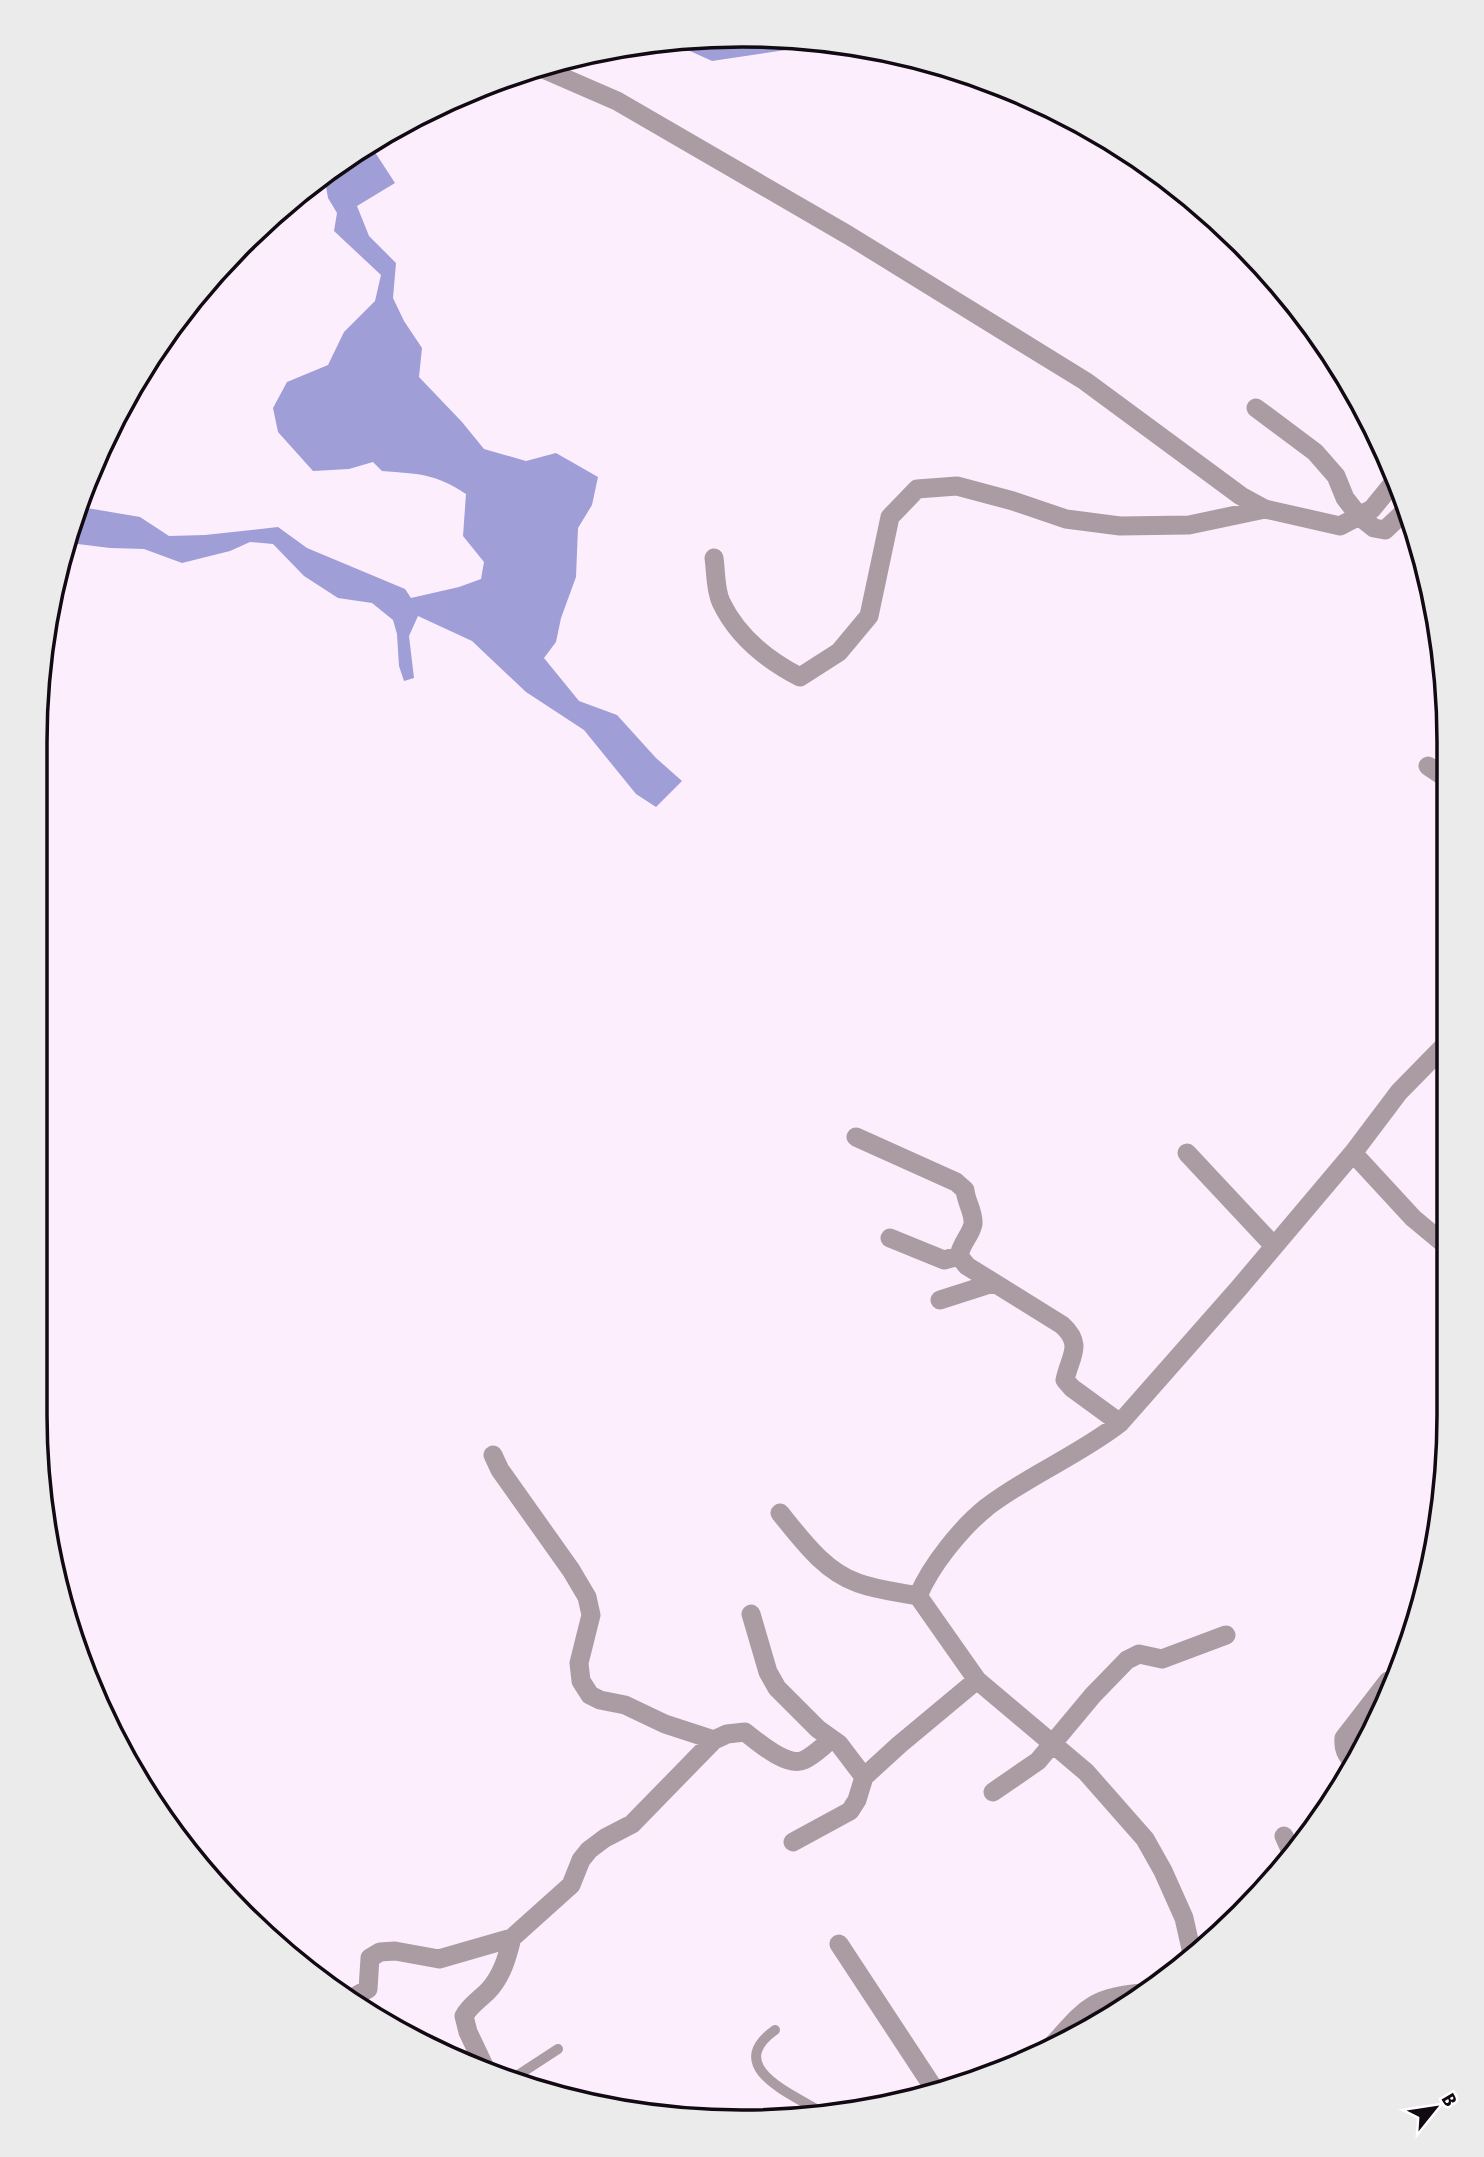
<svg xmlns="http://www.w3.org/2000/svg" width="1484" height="2157" font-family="'Fira Sans Condensed',sans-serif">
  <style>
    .water { fill: #9f9ed7 }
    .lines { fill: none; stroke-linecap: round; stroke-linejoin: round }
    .service { stroke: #ab9ca4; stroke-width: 10 }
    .minor { stroke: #ab9ca4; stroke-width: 19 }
    .rim { fill: none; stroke: #120a13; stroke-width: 3.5 }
  </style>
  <rect width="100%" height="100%" fill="#fdeefe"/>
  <path class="water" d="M 742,35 L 814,42 L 806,47 L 712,61 L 670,42 Z
    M 369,143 L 395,183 L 357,206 L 369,236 L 396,263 L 393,298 L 404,321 L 422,348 L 419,377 L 462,422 L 484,449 L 526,461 L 556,453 L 598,477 L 592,505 L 578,528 L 576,577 L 561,618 L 556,642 L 544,658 L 579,701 L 617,715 L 656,758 L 682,781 L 656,807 L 636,794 L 584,730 L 526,692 L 472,641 L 418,616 L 409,636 L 414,678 L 404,681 L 399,666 L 397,634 L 393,620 L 372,603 L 338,598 L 304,576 L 273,544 L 250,542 L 230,551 L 182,563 L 144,549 L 110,548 L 70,543 L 64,545 L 73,514 L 79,501 L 87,508 L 140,517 L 169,536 L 205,535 L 278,527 L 307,548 L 405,589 L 411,598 L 459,587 L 481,579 L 484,562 L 463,536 L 466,494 C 434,473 419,474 382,471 L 373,462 L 349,469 L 313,471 L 278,432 L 273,408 L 287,382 L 328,365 L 344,332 L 375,301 L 381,275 L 334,231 L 337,213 L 328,198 L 324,175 L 350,154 Z"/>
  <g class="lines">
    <path class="service" d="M 775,2030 C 720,2069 800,2097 826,2115
      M 512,2079 L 558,2049"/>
    <path class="minor" d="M 541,68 L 617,101 L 848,235 L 1085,381 L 1241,496 L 1265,509 L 1340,526 L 1372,509 L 1394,482
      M 1256,408 L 1315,452 L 1336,476 L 1345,498 L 1359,516 L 1374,528 L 1385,530 L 1404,512
      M 714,558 C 716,571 715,589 721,602 C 737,636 767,660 800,677 L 839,652 L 869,616 L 890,517 L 917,489 L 957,486 L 1013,501 L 1066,519 L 1120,526 L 1189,525 L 1265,509
      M 1428,766 L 1449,780
      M 856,1137 L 956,1182 L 965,1190 C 966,1202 974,1212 973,1224 C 971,1235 961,1243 959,1256 L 967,1266 L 1062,1325 C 1084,1345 1070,1356 1065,1380 L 1072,1388 L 1120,1423
      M 1187,1153 L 1274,1246
      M 1353,1153 L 1413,1218 L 1449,1248
      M 890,1238 L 944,1260 L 959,1256
      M 940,1300 L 993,1283
      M 493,1455 L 500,1470 L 571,1570 L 587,1597 L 591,1615 L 579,1663 L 581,1681 L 590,1695 L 600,1700 L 625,1705 L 665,1724 L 714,1740
      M 780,1513 C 802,1540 824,1571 858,1583 C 877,1590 898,1592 918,1596 L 977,1680 L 1086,1772 L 1145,1839 L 1163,1871 L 1184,1918 L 1193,1958
      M 918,1596 C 931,1565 961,1528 987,1507 C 1029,1475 1079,1455 1120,1423 L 1239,1288 L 1353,1153 L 1399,1092 L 1449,1041
      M 751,1614 L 768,1672 L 777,1688 L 818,1729 L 839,1744 L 864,1777
      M 1354,1763 C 1346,1755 1343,1749 1344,1738 L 1388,1681
      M 993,1792 L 1038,1761 L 1093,1695 L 1127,1660 L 1139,1654 L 1162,1659 L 1226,1635
      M 1284,1836 L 1292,1854
      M 793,1842 L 850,1811 L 857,1800 L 864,1777 L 899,1745 L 977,1680
      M 839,1944 L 935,2090
      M 347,2001 L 368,1989 L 370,1958 L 380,1952 L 395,1951 L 439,1959 L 512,1938 L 571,1885 L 581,1860 L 589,1850 L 605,1838 L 632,1824 L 714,1740 L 727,1734 L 745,1732 C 758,1742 787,1768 804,1760 C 813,1756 823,1746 831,1740
      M 1046,2052 C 1082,2014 1087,1996 1145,1993
      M 487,2072 L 468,2032 L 464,2016 C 470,2005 479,2000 488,1991 C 502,1976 507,1958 512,1938"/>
  </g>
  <path d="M0 0H1484V2157H0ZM742 47H742A695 695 0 0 1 1437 742V1415A695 695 0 0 1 742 2110H742A695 695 0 0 1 47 1415V742A695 695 0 0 1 742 47Z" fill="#ecebec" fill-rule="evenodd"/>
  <path class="rim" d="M742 47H742A695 695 0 0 1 1437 742V1415A695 695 0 0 1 742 2110H742A695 695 0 0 1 47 1415V742A695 695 0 0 1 742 47Z"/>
  <g transform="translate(1435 2108) rotate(60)" stroke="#ffffff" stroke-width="5" paint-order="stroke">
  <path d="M0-5L12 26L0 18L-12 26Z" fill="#120a13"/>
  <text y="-10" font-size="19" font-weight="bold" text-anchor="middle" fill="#120a13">B</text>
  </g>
</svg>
